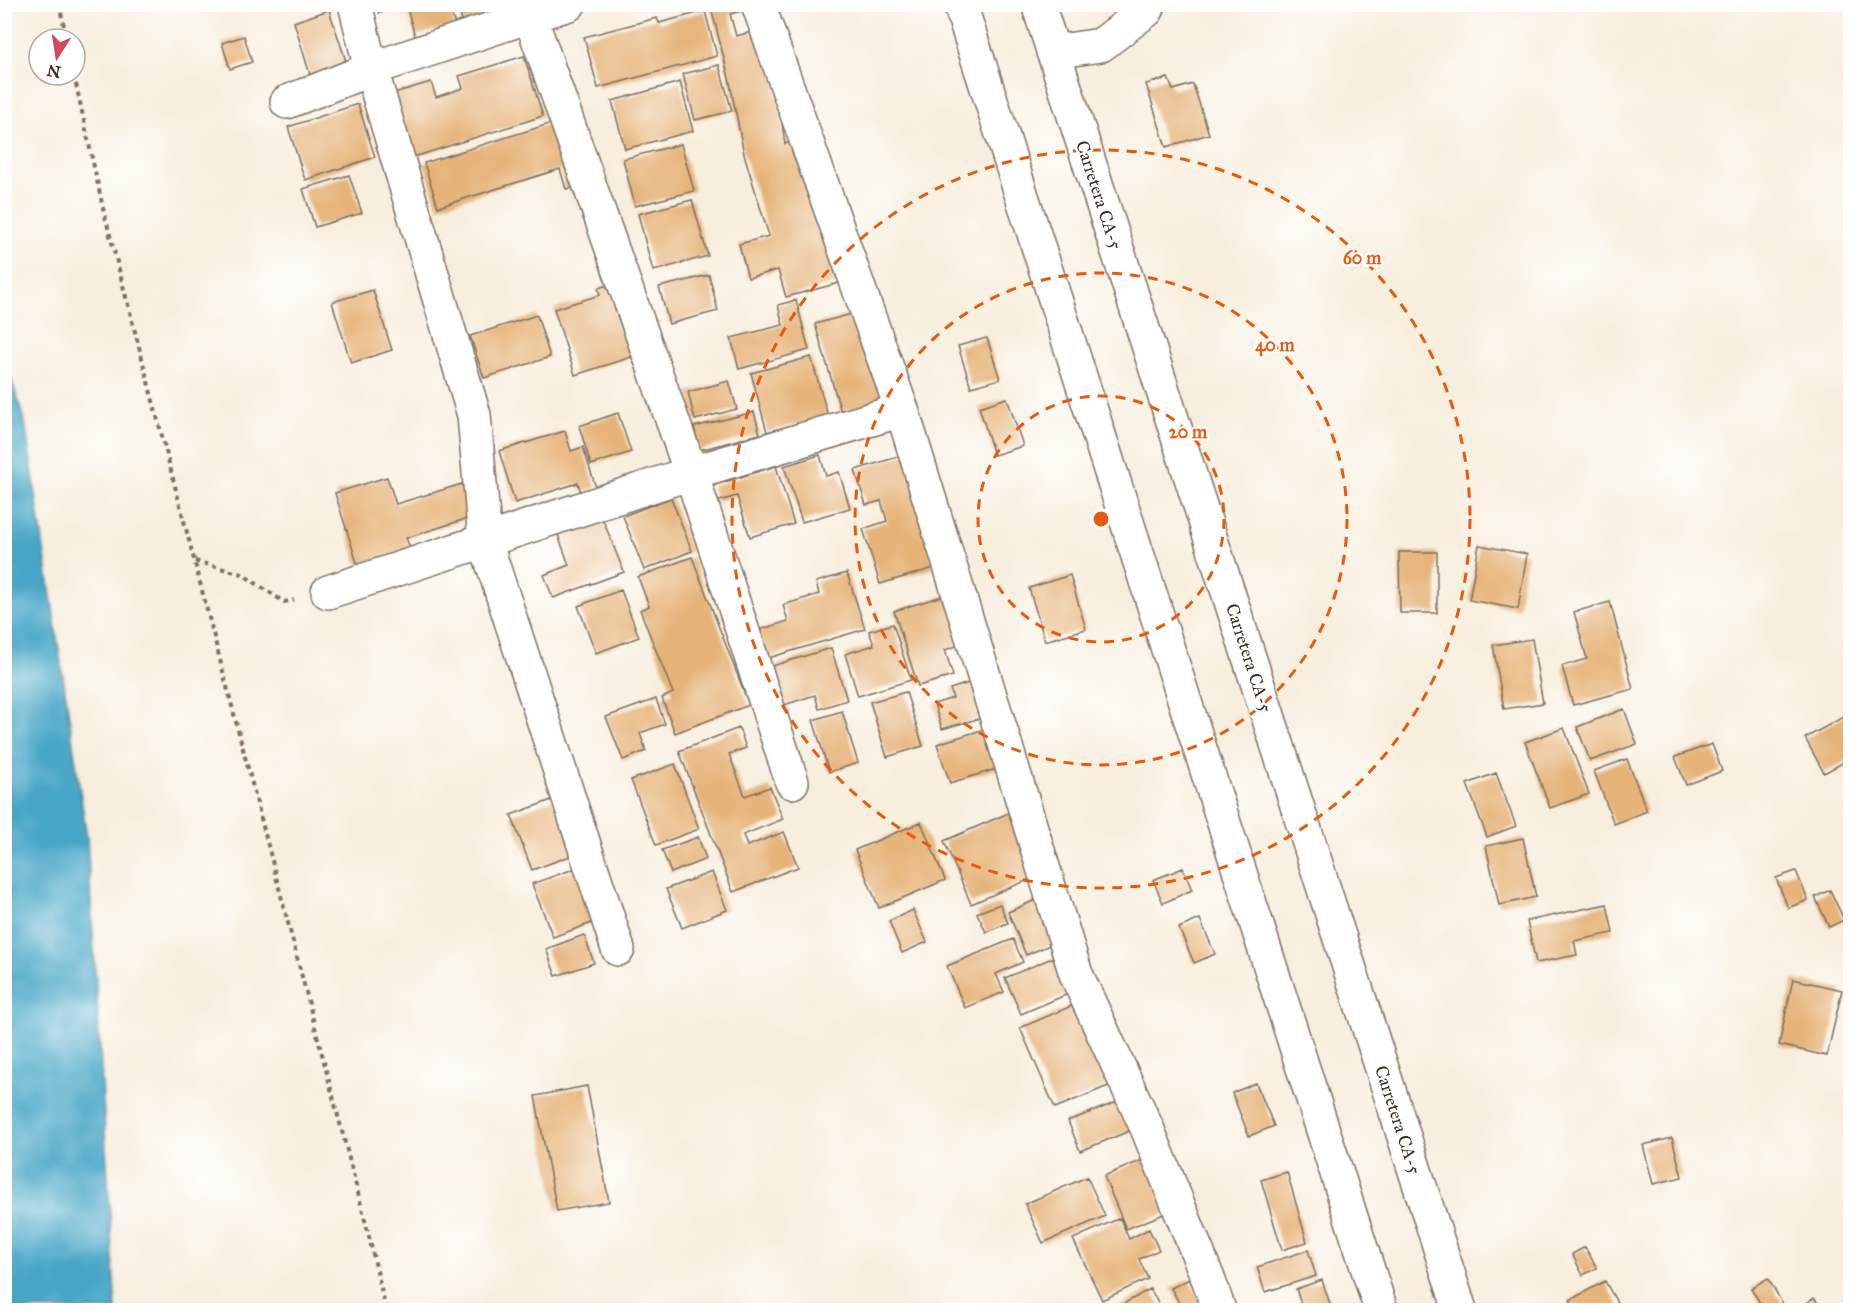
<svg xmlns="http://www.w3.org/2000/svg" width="1855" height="1315" font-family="'IM FELL Great Primer',serif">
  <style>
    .water { fill: #47a6c6; stroke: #416872; stroke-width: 1.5 }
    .building { fill: #e6b378 }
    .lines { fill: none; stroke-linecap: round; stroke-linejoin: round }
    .minor-casing { stroke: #7d6f61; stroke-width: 36 }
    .highway-casing { stroke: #7d6f61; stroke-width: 36 }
    .path { stroke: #7d6f61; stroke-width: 4; stroke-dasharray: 4.5 4.5; stroke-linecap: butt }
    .minor { stroke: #fff; stroke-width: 33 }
    .highway { stroke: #fff; stroke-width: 33 }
    .ring { fill: none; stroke: #e8590c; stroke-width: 3; stroke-dasharray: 10 8 }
    .labels { text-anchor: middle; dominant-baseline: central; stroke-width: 4.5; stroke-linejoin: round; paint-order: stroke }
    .street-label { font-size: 18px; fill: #3b2a1e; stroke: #fff }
    .centre { fill: #e8590c; stroke: #fff; stroke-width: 3 }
    .ring-label { font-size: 18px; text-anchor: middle; font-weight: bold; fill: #e8590c; stroke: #fff; stroke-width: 4.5; stroke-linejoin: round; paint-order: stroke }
  </style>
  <rect width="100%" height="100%" fill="#fff"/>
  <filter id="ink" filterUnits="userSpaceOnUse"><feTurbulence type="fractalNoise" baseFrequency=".0167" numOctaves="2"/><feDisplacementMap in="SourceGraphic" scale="12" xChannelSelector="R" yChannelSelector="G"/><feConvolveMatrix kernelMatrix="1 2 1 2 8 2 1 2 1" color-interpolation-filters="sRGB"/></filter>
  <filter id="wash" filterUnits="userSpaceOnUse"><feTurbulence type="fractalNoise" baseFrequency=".008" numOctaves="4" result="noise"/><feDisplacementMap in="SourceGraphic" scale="24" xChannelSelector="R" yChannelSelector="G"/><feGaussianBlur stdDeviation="1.35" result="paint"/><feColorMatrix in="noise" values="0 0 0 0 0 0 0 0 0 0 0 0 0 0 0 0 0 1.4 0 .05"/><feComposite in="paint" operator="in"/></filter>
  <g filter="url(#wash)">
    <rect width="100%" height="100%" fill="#f7eedd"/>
    <path class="water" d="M 4,357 L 25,421 L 87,837 L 116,1310 L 5,1310 Z"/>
    <g id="blocks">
      <path class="building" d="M 377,4 L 449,5 L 455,25 L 415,36 L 406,5 L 379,13 Z
        M 458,4 L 517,4 L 463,26 Z
        M 710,4 L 748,4 L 749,9 L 730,14 L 736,36 L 755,31 L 774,67 L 785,144 L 799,139 L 847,281 L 786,297 L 778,270 L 748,278 L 739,244 L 769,236 L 744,154 L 729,78 Z
        M 329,10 L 348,67 L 311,78 L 294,22 Z
        M 705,11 L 717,56 L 598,88 L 584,37 L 657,18 L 659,23 Z
        M 244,36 L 252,62 L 230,69 L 222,43 Z
        M 524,56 L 543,116 L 414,157 L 394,93 L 431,82 L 436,97 L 463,88 L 459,76 Z
        M 719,65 L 732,111 L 695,120 L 683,74 Z
        M 1168,78 L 1173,90 L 1193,84 L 1209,134 L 1166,147 L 1146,84 Z
        M 680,82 L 693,131 L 625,149 L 612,101 Z
        M 358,104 L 375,157 L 305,180 L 288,127 Z
        M 562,120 L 583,185 L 566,189 L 560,169 L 438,207 L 424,163 Z
        M 681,144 L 694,191 L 635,206 L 623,159 Z
        M 349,175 L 362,213 L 315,227 L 303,189 Z
        M 692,200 L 708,256 L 653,271 L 638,214 Z
        M 709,275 L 718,311 L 669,324 L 659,287 Z
        M 618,282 L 641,354 L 575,375 L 554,309 L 600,295 L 598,288 Z
        M 373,290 L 392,350 L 351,363 L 332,302 Z
        M 796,300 L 809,350 L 739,369 L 731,338 L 783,325 L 778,305 Z
        M 866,310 L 892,397 L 841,412 L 815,324 Z
        M 537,315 L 550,357 L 484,378 L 470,336 Z
        M 987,338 L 1000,379 L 971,387 L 958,346 Z
        M 811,357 L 828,416 L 767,432 L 751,373 Z
        M 729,381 L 737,409 L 695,420 L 688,392 Z
        M 1007,398 L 1023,446 L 994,455 L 979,407 Z
        M 754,412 L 760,434 L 700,450 L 694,427 Z
        M 618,413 L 631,452 L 591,465 L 579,426 Z
        M 565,431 L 571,451 L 583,447 L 596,488 L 581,492 L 578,483 L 515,503 L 499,451 Z
        M 907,454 L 934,568 L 880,584 L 863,529 L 887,521 L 881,501 L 866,505 L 855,470 Z
        M 820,455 L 826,476 L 839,472 L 850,508 L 802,522 L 784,466 Z
        M 776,466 L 794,524 L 750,537 L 737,496 L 716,502 L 712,486 Z
        M 387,477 L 396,504 L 462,484 L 472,517 L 406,538 L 411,550 L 358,566 L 335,493 Z
        M 671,498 L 692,551 L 644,570 L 623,516 Z
        M 601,515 L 624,572 L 553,598 L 544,575 L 569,565 L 557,532 Z
        M 1479,545 L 1527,554 L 1518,609 L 1469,600 Z
        M 1399,552 L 1437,552 L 1437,613 L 1400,613 Z
        M 692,557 L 749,705 L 675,733 L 662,698 L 673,693 L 640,610 L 649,606 L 638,577 Z
        M 847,573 L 865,629 L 765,659 L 756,631 L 788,621 L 783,605 L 819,594 L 816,582 Z
        M 1070,575 L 1086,629 L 1045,641 L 1029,588 Z
        M 621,590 L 639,637 L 596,653 L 578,606 Z
        M 952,593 L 968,642 L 945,650 L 953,676 L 918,686 L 894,611 Z
        M 1610,602 L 1633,689 L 1573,705 L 1562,666 L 1587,659 L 1574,612 Z
        M 893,624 L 911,680 L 858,696 L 845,654 L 874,645 L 869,631 Z
        M 1532,639 L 1543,703 L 1504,709 L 1493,645 Z
        M 831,648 L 847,700 L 819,709 L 815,695 L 784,705 L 772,666 Z
        M 984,678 L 995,714 L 942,729 L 934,704 L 953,698 L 950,689 Z
        M 906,692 L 923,746 L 887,757 L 870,702 Z
        M 656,699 L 665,724 L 640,733 L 646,751 L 623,760 L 606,717 Z
        M 1624,709 L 1637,744 L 1590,761 L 1577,727 Z
        M 842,711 L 858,763 L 829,772 L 813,720 Z
        M 1845,716 L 1850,725 L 1850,759 L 1824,773 L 1805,738 Z
        M 739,728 L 746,748 L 729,754 L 745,796 L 770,787 L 783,819 L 743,835 L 747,846 L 784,832 L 798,867 L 733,892 L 679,751 Z
        M 988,728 L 1000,768 L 950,783 L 937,744 Z
        M 1564,728 L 1589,794 L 1550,808 L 1525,742 Z
        M 1712,744 L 1722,771 L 1686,785 L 1675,757 Z
        M 1627,759 L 1647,811 L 1614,824 L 1594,771 Z
        M 675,764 L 699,829 L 656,845 L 631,780 Z
        M 1496,773 L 1516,826 L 1487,837 L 1467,784 Z
        M 557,798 L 578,853 L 532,870 L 511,815 Z
        M 1013,811 L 1040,875 L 971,904 L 944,841 Z
        M 921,822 L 945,880 L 879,908 L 855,850 Z
        M 698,837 L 706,859 L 671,873 L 662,850 Z
        M 1523,838 L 1536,897 L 1499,905 L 1486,846 Z
        M 579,867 L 600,920 L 553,937 L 532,884 Z
        M 1183,868 L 1192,890 L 1163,903 L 1153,880 Z
        M 1796,871 L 1808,900 L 1788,908 L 1776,878 Z
        M 712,872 L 727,910 L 682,928 L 666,889 Z
        M 1830,890 L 1844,920 L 1829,927 L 1815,897 Z
        M 1045,896 L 1064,939 L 1026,955 L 1008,912 Z
        M 1000,904 L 1008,923 L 986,932 L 977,913 Z
        M 1607,904 L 1613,933 L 1574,941 L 1577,955 L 1536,963 L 1527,921 Z
        M 913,910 L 927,942 L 902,953 L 889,921 Z
        M 1200,919 L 1215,954 L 1194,963 L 1179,928 Z
        M 584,935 L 594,963 L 556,976 L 546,949 Z
        M 1013,939 L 1023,962 L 996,974 L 1004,992 L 965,1008 L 947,966 Z
        M 1066,952 L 1082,988 L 1021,1014 L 1005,978 Z
        M 1793,979 L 1842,990 L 1827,1056 L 1779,1045 Z
        M 1083,1001 L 1118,1082 L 1055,1108 L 1020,1028 Z
        M 1256,1083 L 1274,1126 L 1249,1136 L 1232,1093 Z
        M 587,1086 L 609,1202 L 557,1211 L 535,1096 Z
        M 1120,1101 L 1132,1130 L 1080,1151 L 1068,1121 Z
        M 1672,1138 L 1682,1177 L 1653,1184 L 1643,1145 Z
        M 1155,1155 L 1164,1214 L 1126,1229 L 1104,1176 Z
        M 1287,1172 L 1307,1242 L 1282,1250 L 1261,1180 Z
        M 1087,1177 L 1105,1216 L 1043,1243 L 1025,1204 Z
        M 1120,1218 L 1129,1239 L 1149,1229 L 1159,1250 L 1139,1259 L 1148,1279 L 1102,1300 L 1073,1239 Z
        M 1585,1247 L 1597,1268 L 1583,1275 L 1572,1254 Z
        M 1308,1250 L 1316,1276 L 1265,1292 L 1257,1267 Z
        M 1768,1278 L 1786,1310 L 1764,1310 L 1751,1288 Z
        M 1189,1279 L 1206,1310 L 1183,1310 L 1171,1288 Z
        M 1322,1280 L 1332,1310 L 1303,1310 L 1296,1289 Z
        M 1605,1281 L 1621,1310 L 1576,1310 L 1570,1300 Z
        M 1150,1289 L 1163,1310 L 1117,1310 L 1116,1308 Z
        M 1814,1298 L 1823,1310 L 1796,1310 Z"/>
    </g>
  </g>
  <g filter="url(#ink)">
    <use href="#blocks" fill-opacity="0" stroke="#7d6f61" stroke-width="1.5"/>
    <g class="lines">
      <g class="minor-casing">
        <path id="minor" d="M 355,4 L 371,69 L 474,415 L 485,541 L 618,949
          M 569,4 L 530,16 L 691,473 L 902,410
          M 758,4 L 902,410 L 1076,974 L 1147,1128 L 1209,1281 L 1219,1310
          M 1053,52 L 1101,45 L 1147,10 L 1149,4
          M 287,102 L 371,69 L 530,16 L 526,4
          M 328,592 L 691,473 L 792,782"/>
      </g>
      <g class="highway-casing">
        <path id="highway" d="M 960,4 L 1381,1310
          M 1038,4 L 1460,1310"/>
      </g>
      <path class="path" d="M 59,4 L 67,39
        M 74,75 L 103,208 L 366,1224 L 386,1310
        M 195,561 L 242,574 L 284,602 L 294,600"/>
      <use href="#minor" class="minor"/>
      <use href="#highway" class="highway"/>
    </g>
  </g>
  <g class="ring">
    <circle cx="1101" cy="519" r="123"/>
    <circle cx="1101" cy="519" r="246"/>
    <circle cx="1101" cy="519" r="369"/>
  </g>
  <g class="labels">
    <g class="street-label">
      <text transform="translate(1099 195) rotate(72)">Carretera CA-5</text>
      <text transform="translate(1249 658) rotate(72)">Carretera CA-5</text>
      <text transform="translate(1398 1120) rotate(72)">Carretera CA-5</text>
    </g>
  </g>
  <circle cx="1101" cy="519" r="9" class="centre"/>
  <g class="ring-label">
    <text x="1362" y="264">60 m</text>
    <text x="1275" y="351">40 m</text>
    <text x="1188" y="438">20 m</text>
  </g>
  <rect width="1855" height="1315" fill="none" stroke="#fff" stroke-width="24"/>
  <g transform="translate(57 57) rotate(192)"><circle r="28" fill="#ffffff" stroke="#b1aaa5" stroke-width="1.5"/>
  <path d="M0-4.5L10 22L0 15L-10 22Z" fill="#d1495b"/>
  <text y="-9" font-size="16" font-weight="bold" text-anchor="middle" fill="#3b2a1e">N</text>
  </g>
</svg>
